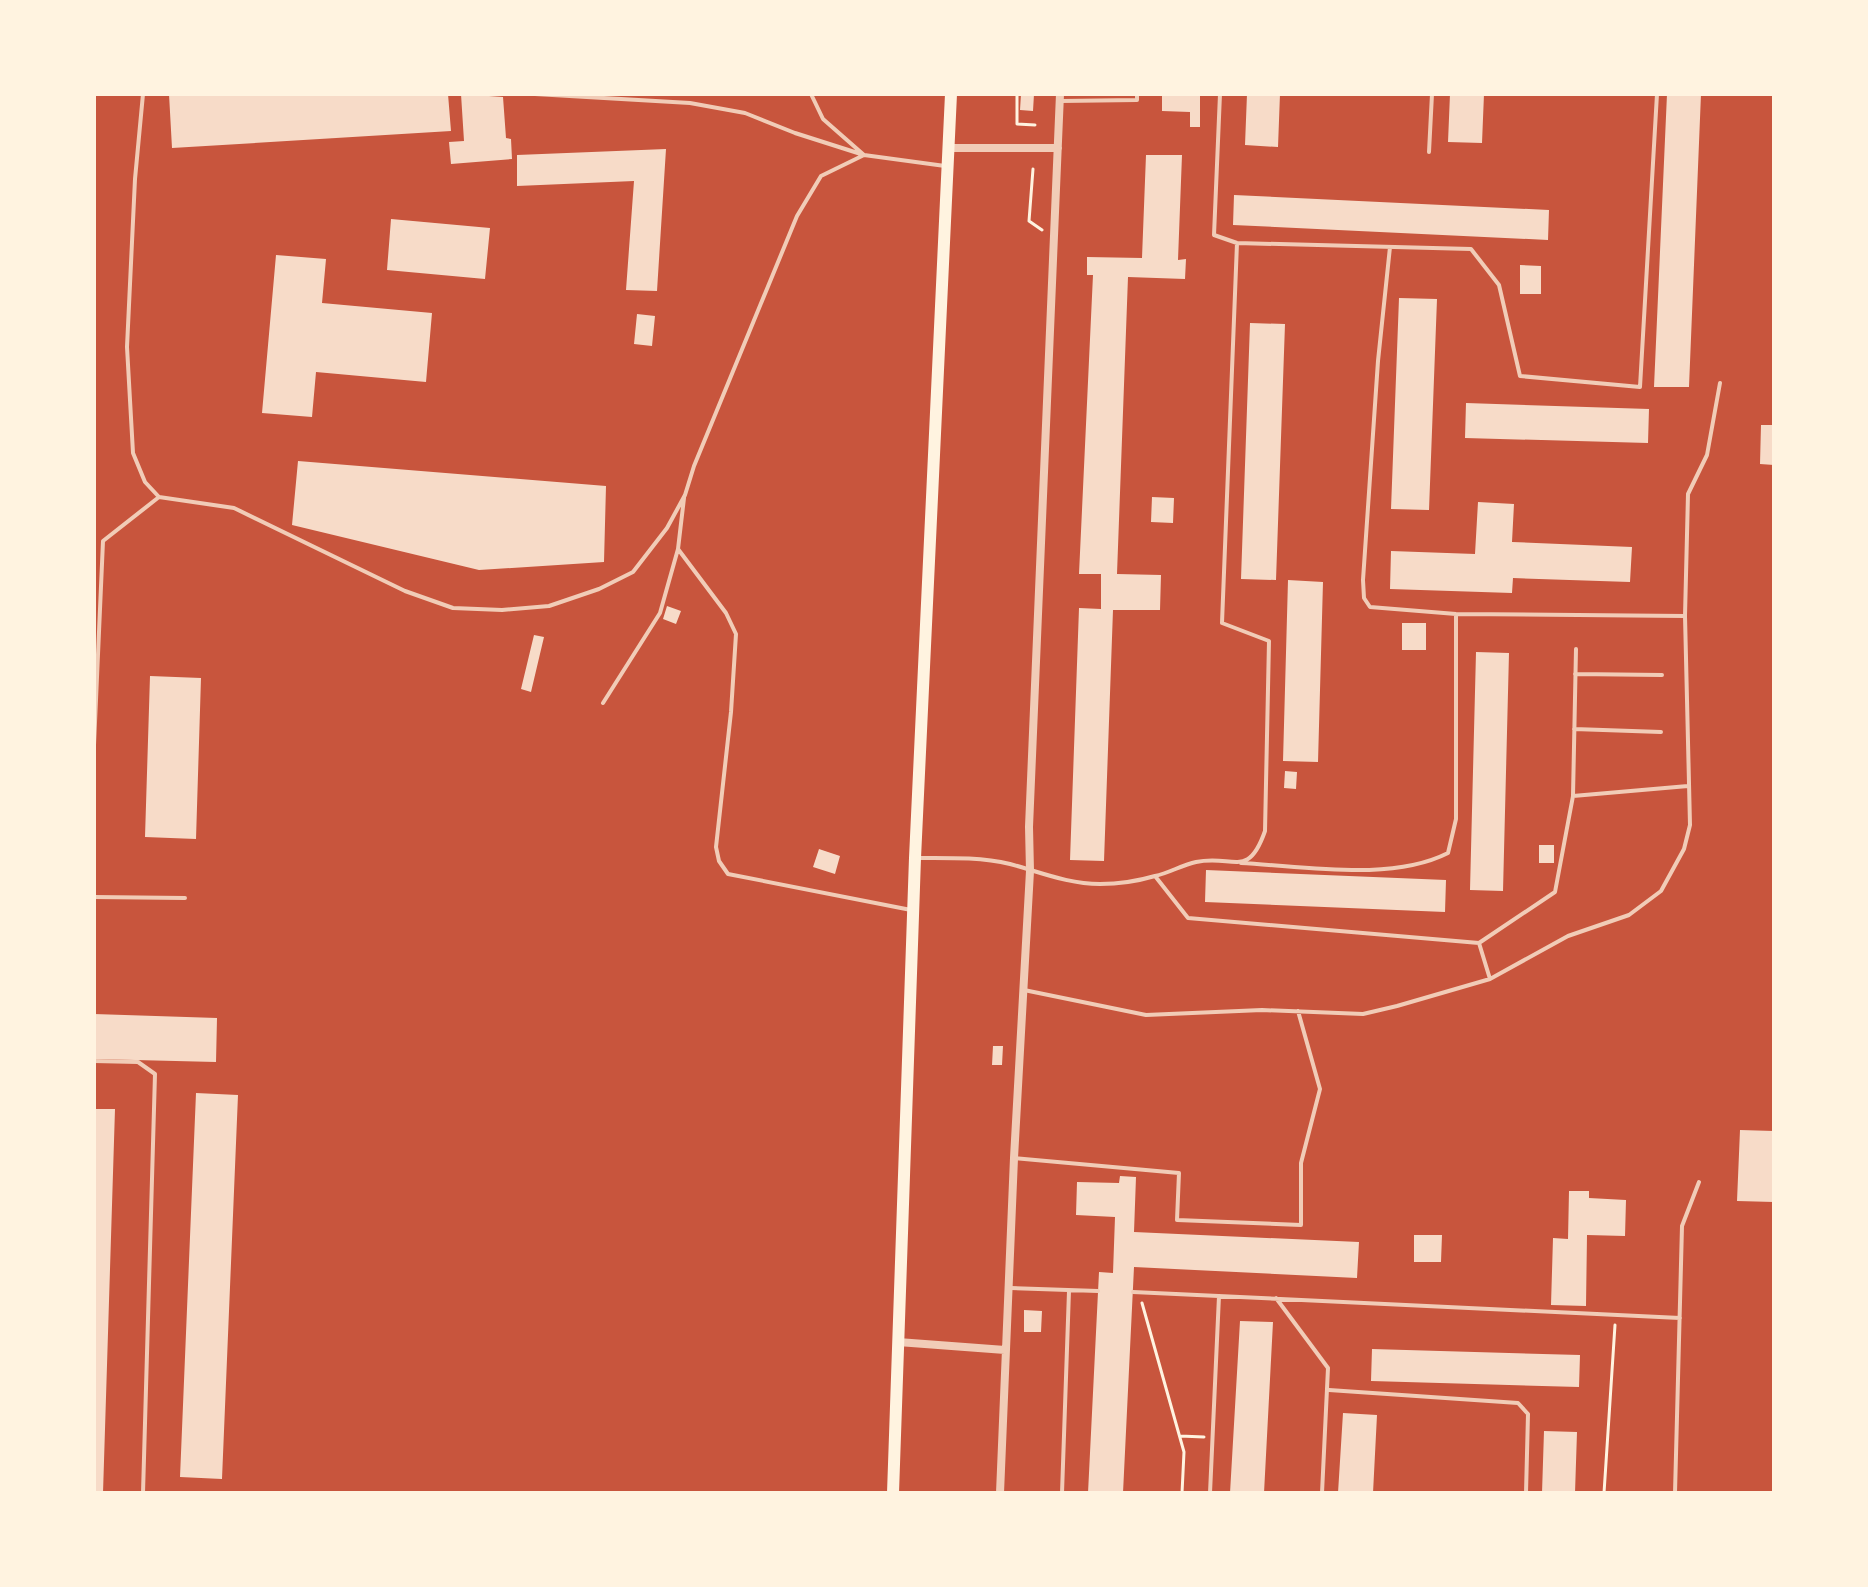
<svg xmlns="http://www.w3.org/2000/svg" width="1868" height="1587" font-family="'Fira Sans',sans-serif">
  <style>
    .building { fill: #f7dbc8 }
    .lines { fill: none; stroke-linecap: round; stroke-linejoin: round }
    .path { stroke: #fff3e0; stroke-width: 3 }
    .service { stroke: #f1ccb7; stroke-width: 4 }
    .minor { stroke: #f1ccb7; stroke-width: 8 }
    .secondary { stroke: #fff3e0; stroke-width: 12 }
  </style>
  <rect width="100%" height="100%" fill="#c8553d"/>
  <path class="building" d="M 169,94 L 448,94 L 451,131 L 172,148 Z
    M 461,94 L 503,97 L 506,138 L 511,139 L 512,159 L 451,164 L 449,142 L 464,141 Z
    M 1021,94 L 1034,94 L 1033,111 L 1020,110 Z
    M 1162,94 L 1200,94 L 1200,127 L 1190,127 L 1190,112 L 1162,111 Z
    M 1247,94 L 1280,94 L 1278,147 L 1245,145 Z
    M 1450,94 L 1484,94 L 1482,143 L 1448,142 Z
    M 1667,94 L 1701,94 L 1689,387 L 1654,387 Z
    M 666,149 L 657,291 L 626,290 L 634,181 L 517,186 L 517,155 Z
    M 1146,155 L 1182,155 L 1178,260 L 1186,259 L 1185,279 L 1128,277 L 1117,574 L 1161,575 L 1160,610 L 1113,610 L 1104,861 L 1070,860 L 1079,608 L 1101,609 L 1101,574 L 1079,574 L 1093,275 L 1087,275 L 1087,257 L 1142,258 Z
    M 1234,195 L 1549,210 L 1548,240 L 1233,225 Z
    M 391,219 L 490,228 L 485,279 L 387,270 Z
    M 276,255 L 326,259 L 322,303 L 432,313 L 426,382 L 316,372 L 312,417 L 262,413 Z
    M 1520,265 L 1541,266 L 1541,294 L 1520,294 Z
    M 1399,298 L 1437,299 L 1429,510 L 1391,509 Z
    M 637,314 L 655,316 L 652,346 L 634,344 Z
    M 1250,323 L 1285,324 L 1276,580 L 1241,579 Z
    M 1466,403 L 1649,409 L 1648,443 L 1465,438 Z
    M 1761,425 L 1774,425 L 1774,465 L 1760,464 Z
    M 298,461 L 606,486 L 604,562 L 479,570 L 292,525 Z
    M 1152,497 L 1174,498 L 1173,523 L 1151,522 Z
    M 1478,502 L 1514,504 L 1512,542 L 1632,547 L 1630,582 L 1513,578 L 1512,593 L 1390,589 L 1391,551 L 1475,554 Z
    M 1288,580 L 1323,582 L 1318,762 L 1283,761 Z
    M 667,606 L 681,611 L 676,624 L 663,619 Z
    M 1402,623 L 1426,623 L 1426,650 L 1402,650 Z
    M 534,635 L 544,637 L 531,692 L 521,689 Z
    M 1476,652 L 1509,653 L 1503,891 L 1470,890 Z
    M 150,676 L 201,678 L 196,839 L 145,837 Z
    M 1285,771 L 1297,772 L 1296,789 L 1284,788 Z
    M 1539,845 L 1554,845 L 1554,863 L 1539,863 Z
    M 819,849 L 840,856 L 835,874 L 813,867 Z
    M 1206,870 L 1446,880 L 1445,912 L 1205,902 Z
    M 94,1014 L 217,1018 L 216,1062 L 94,1059 Z
    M 993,1046 L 1003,1046 L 1002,1065 L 992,1065 Z
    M 196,1093 L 238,1095 L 222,1479 L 180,1477 Z
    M 94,1109 L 115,1109 L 103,1493 L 94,1493 Z
    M 1740,1130 L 1774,1131 L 1774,1202 L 1737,1201 Z
    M 1120,1176 L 1136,1177 L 1134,1232 L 1359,1242 L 1357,1278 L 1134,1267 L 1123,1493 L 1088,1493 L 1099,1272 L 1113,1273 L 1115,1217 L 1076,1215 L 1077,1182 L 1119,1183 Z
    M 1569,1191 L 1589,1191 L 1589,1198 L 1626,1200 L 1625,1236 L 1587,1235 L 1586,1306 L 1551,1305 L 1553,1238 L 1568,1239 Z
    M 1414,1235 L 1442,1235 L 1441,1262 L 1414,1262 Z
    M 1024,1310 L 1042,1311 L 1041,1332 L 1024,1332 Z
    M 1240,1321 L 1273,1322 L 1264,1493 L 1230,1493 Z
    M 1372,1349 L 1580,1355 L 1579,1387 L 1371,1381 Z
    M 1343,1413 L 1377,1415 L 1373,1493 L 1338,1493 Z
    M 1544,1431 L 1577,1432 L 1575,1493 L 1542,1493 Z"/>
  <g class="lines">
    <path class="path" d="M 1017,94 L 1017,124 L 1035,125
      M 1033,169 L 1029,221 L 1042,230
      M 1142,1303 L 1184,1452 L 1182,1493
      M 1180,1436 L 1204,1437
      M 1604,1493 L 1615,1325"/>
    <path class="service" d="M 143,94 L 135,179 L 127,347 L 133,453 L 145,482 L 159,497 L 234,508 L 405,591 L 453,608 L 502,610 L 549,606 L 599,589 L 633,572 L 667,528 L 685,495 L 694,466 L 797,216 L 821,176 L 864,155 L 795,133 L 745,113 L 690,103 L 535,94
      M 811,94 L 823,119 L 864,155 L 945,166
      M 1220,94 L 1214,235 L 1237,243 L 1471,249 L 1499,285 L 1520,376 L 1640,387 L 1657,94
      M 1061,101 L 1137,100 L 1137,94
      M 1429,152 L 1432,94
      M 1390,247 L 1378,361 L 1363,580 L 1364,598 L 1370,607 L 1456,614 L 1685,616
      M 678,549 L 726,613 L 736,634 L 731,712 L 716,847 L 719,861 L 728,874 L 911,910
      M 1575,674 L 1662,675
      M 603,703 L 660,613 L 678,549 L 684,498
      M 1574,729 L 1661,732
      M 94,745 L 103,541 L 159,497
      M 1573,796 L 1688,786
      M 917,858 C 948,858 980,857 1010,864 C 1040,872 1068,884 1100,884 C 1117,884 1138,881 1155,876 C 1169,873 1182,865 1196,862 C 1233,854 1248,880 1265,831 L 1269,641 L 1222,623 L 1237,243
      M 1241,863 C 1304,866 1391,882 1448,853 L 1456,819 L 1456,614
      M 1155,876 L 1188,918 L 1479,943 L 1490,979
      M 94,897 L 185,898
      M 1479,943 L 1555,892 L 1573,796 L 1576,649
      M 1024,990 L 1146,1015 L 1262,1010 L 1363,1014 L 1397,1006 L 1490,979 L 1568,936 L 1629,915 L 1661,891 L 1684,849 L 1690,825 L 1685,616 L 1688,494 L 1707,455 L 1720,383
      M 94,1061 L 138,1062 L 155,1074 L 143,1493
      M 1014,1158 L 1179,1173 L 1177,1220 L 1301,1225 L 1301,1163 L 1320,1089 L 1298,1011
      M 1011,1288 L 1098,1291
      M 1133,1292 L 1680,1318
      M 1276,1298 L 1328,1368 L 1322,1493
      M 1329,1390 L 1518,1403 L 1528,1414 L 1526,1493
      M 1062,1493 L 1069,1291
      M 1210,1493 L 1219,1296
      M 1675,1493 L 1682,1226 L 1699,1182"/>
    <path class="minor" d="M 948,148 L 1058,148
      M 898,1342 L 1005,1350
      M 1000,1493 L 1014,1158 L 1030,871 L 1029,827 L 1060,94"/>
    <path class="secondary" d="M 893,1493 L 915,858 L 951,94"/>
  </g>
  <rect width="1868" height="1587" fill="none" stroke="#fff3e0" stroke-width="192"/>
</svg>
